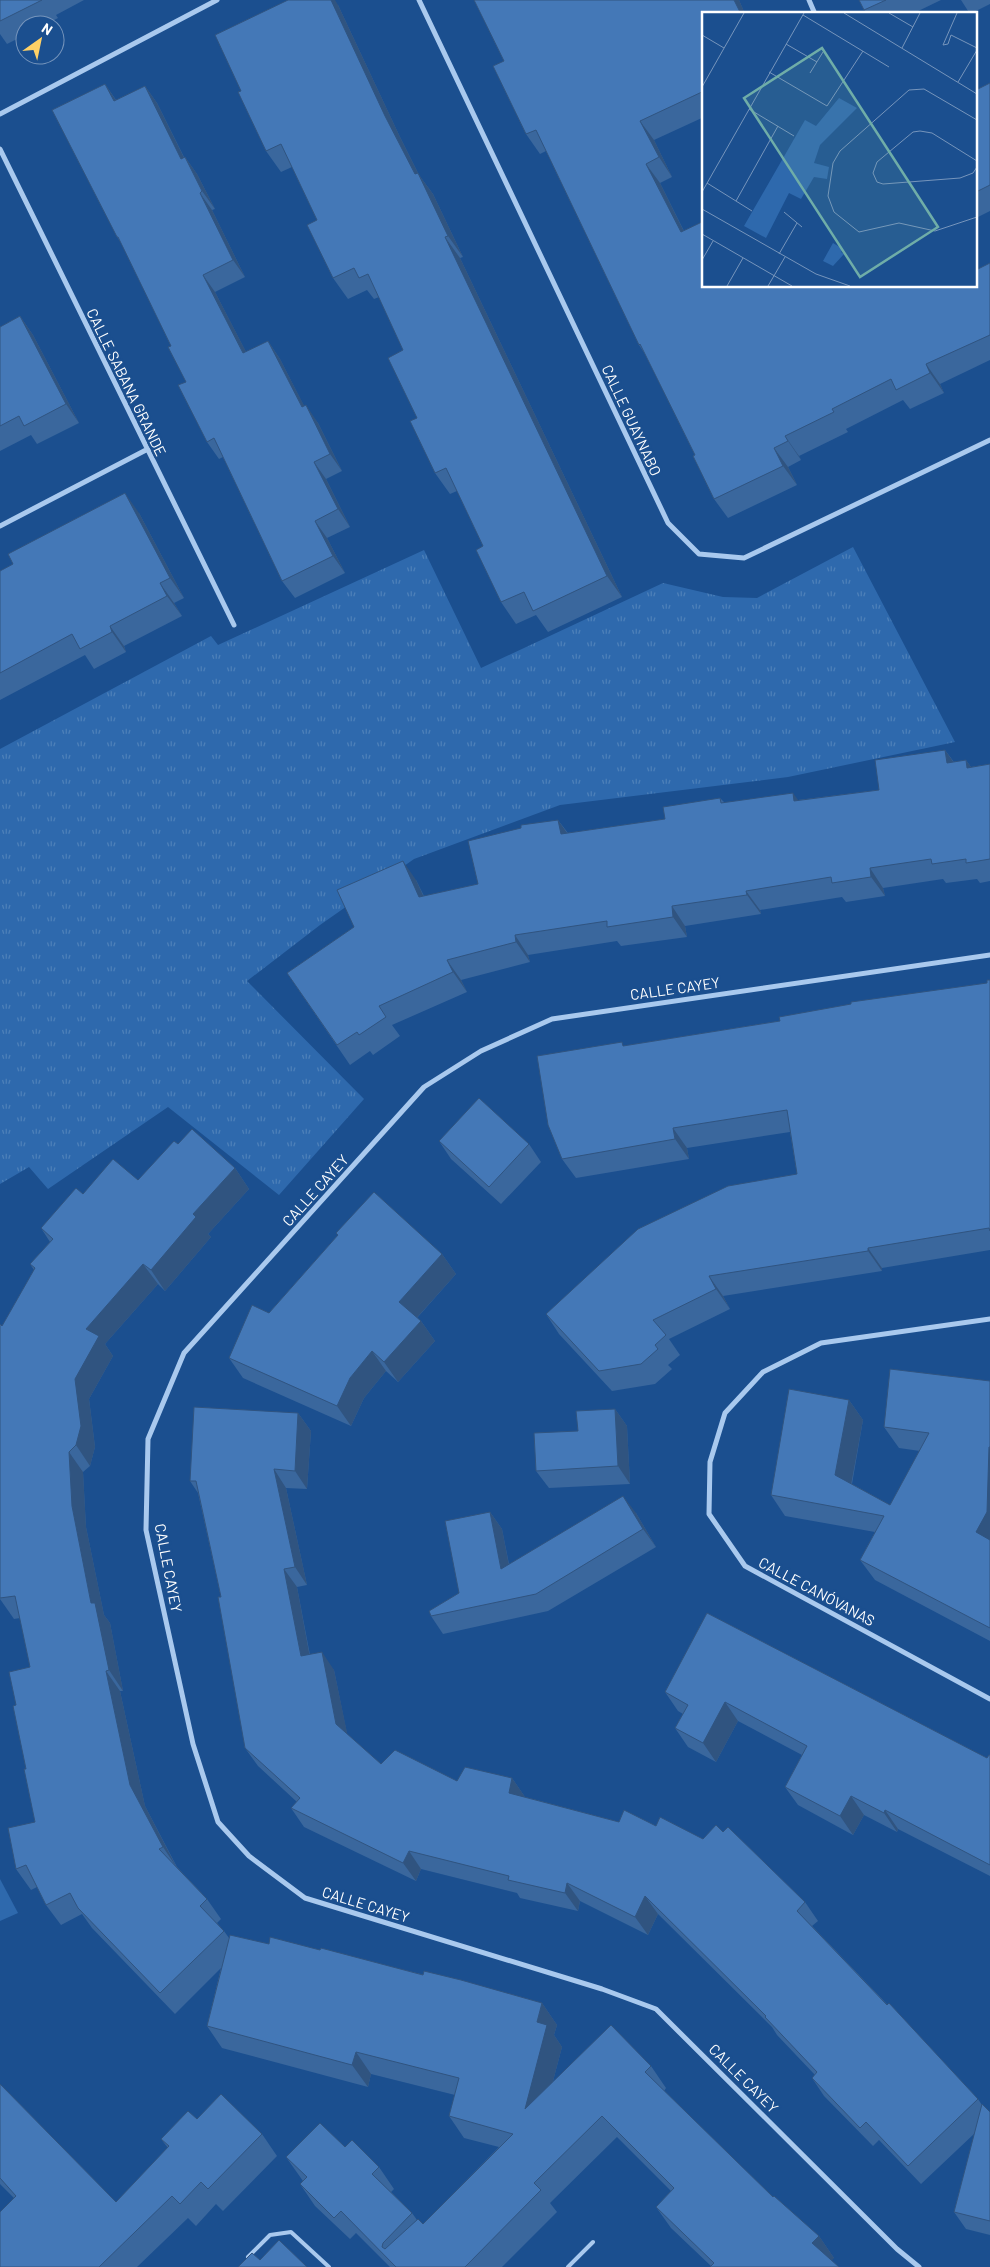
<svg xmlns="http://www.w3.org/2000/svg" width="990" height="2267" font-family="Barlow,sans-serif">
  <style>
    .grass { fill: url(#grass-tufts) }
    .pitch { fill: #2e69ad }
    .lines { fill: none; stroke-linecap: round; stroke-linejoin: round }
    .lane { stroke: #a9c9ee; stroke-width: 4 }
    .street { stroke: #a9c9ee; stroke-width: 5 }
    .wall { fill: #3a679d }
    .shaded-wall { fill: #305480 }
    .building { fill: #4478b7; stroke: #305480 }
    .labels { text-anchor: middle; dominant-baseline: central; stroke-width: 5; stroke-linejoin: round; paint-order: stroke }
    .street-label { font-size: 15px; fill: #fff; stroke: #1b4f8f }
    .inset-road { fill: none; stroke: #7695bc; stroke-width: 1 }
    .view { fill: #6fada8; fill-opacity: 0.15; stroke: #6fada8; stroke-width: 2.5 }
    .inset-edge { fill: none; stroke: #fff; stroke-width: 2.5 }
  </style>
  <defs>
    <pattern id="grass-tufts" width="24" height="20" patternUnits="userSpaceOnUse" patternTransform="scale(1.25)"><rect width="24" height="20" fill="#2e69ad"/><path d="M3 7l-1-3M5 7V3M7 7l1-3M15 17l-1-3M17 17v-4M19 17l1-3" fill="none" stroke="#4d80b9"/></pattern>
  </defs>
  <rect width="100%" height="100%" fill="#1b4f8f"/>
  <path class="grass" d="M 853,547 L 955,742 L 788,777 L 560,805 L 414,859 L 320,925 L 247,981 L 364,1099 L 279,1195 L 168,1107 L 48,1189 L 29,1167 L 0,1184 L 0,749 L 211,636 L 218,645 L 424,550 L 481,668 L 663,583 L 723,597 L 757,598 Z"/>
  <path class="pitch" d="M 0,1879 L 18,1913 L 0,1921 Z"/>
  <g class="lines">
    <path class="lane" d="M 248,2257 L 270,2235 L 291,2232 L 329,2267
      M 568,2267 L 593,2242"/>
    <path class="street" d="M 419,0 L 668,523 L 699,554 L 744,558 L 990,440
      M 809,0 L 815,14
      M 0,114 L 217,0
      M 0,149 L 234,625
      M 0,526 L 146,450
      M 990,1319 L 821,1343 L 763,1372 L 725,1413 L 710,1462 L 709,1514 L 745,1566 L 990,1699
      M 919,2267 L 897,2249 L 656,2009 L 602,1989 L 305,1898 L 249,1856 L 218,1822 L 193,1744 L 146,1530 L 148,1439 L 184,1353 L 424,1087 L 481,1051 L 552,1019 L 990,955"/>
  </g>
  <path class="wall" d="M 0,0 L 84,0 L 56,15 L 58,18 L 45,25 L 25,25 L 25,35 L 7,44 L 0,34 Z
    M 474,0 L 739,0 L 745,14 L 704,14 L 704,117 L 654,140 L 672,177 L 660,183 L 684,231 L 704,221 L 704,286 L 976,286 L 976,269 L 977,270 L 990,263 L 990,360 L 940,384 L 944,393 L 910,409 L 903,400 L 846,429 L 848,432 L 799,456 L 801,460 L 788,467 L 797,485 L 728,518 L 714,499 L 693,456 L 695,455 L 645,354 L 639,345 L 546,151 L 540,154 L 526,134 L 493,66 L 504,61 Z
    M 859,0 L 941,0 L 912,14 L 867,14 Z
    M 961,0 L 990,0 L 990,4 L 970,14 Z
    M 338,5 L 400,137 L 419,175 L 433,194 L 463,257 L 460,258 L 622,597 L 548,632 L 536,615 L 516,624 L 501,602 L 483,546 L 457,491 L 450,494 L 435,473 L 417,418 L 403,350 L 379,297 L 374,299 L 367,290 L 348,299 L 333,278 L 317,220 L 292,167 L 281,172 L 266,151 Z
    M 990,83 L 990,211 L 976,218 L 976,90 Z
    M 105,84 L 116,100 L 145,86 L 157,103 L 184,157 L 185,157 L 197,174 L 215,209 L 212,210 L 245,277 L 215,292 L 246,352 L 268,341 L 280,359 L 304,406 L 318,423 L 342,471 L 326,479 L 350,527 L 327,538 L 345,573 L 295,598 L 282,581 L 223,457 L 219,459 L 207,442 L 186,382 L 171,346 L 123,246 L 117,237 Z
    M 20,316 L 33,335 L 79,423 L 37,444 L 31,435 L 0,451 L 0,327 Z
    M 139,513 L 184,598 L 174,603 L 182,616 L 124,646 L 126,652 L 94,669 L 85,655 L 0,700 L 0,571 Z
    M 945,750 L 954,762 L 966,760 L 971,767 L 990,764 L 990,881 L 980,883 L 977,879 L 946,883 L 943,879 L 883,888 L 885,896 L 846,902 L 842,897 L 760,910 L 761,914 L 685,926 L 687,937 L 621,946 L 617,941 L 528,955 L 530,962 L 461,980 L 467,992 L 392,1025 L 400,1036 L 373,1055 L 370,1051 L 350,1065 L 287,973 L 354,927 L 416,880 L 424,896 L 478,884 L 558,820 L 568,833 L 665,819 L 720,798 L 724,802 L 798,800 L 879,790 Z
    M 990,980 L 990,1250 L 882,1268 L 882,1271 L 723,1296 L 730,1309 L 669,1339 L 680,1355 L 668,1365 L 672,1369 L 655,1384 L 612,1391 L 559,1334 L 546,1314 L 797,1174 L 790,1132 L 687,1148 L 689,1159 L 576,1178 L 562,1159 L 624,1046 L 780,1021 L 987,983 Z
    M 439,1141 L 529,1144 L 541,1162 L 501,1204 L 451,1159 Z
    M 178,1144 L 235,1168 L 249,1189 L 208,1234 L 211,1237 L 165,1291 L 158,1284 L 105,1344 L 113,1356 L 89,1399 L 95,1447 L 90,1466 L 83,1472 L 86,1527 L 104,1615 L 110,1623 L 123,1691 L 120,1691 L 145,1806 L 177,1867 L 207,1899 L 221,1919 L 217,1923 L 224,1931 L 229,1938 L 269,1944 L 320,1950 L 542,2003 L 557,2025 L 554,2035 L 562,2047 L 553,2081 L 651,2066 L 666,2088 L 664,2091 L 773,2197 L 819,2236 L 834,2258 L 711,2266 L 671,2228 L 656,2207 L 671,2191 L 617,2137 L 550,2203 L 557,2212 L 502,2267 L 390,2267 L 356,2233 L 350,2239 L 315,2206 L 300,2184 L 303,2181 L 286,2157 L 345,2147 L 379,2167 L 394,2189 L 391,2192 L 412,2213 L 417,2220 L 423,2224 L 499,2147 L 464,2138 L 449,2116 L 455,2095 L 371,2074 L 368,2087 L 222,2048 L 207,2026 L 221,1968 L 175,2014 L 92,1928 L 82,1914 L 61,1925 L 46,1905 L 37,1887 L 31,1890 L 16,1869 L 35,1822 L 16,1705 L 30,1667 L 20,1618 L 14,1619 L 0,1599 L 2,1326 L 34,1270 L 30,1264 L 50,1242 L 41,1228 L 83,1194 L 138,1180 Z
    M 336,1233 L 442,1254 L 456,1274 L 417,1318 L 421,1321 L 435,1341 L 398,1382 L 386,1371 L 364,1398 L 351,1426 L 243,1378 L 229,1358 L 338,1235 Z
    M 990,1381 L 990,1641 L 875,1580 L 860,1560 L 875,1532 L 785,1516 L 771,1495 L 849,1400 L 863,1420 L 852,1484 L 890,1505 L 920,1451 L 899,1448 L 884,1427 Z
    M 615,1409 L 627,1426 L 630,1484 L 549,1488 L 536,1471 L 578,1431 Z
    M 298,1413 L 311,1431 L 307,1489 L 286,1488 L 307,1585 L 297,1587 L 310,1655 L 334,1670 L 347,1734 L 381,1764 L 457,1781 L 512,1778 L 525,1797 L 619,1822 L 656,1826 L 703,1839 L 723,1832 L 805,1902 L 818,1921 L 812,1926 L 978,2099 L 982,2105 L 990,2112 L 990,2235 L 966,2229 L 954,2212 L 975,2133 L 921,2184 L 879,2140 L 873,2146 L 824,2096 L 812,2078 L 815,2075 L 777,2035 L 772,2027 L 658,1914 L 648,1935 L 580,1901 L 578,1911 L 520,1898 L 517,1893 L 421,1869 L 416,1881 L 304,1827 L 291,1808 L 297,1802 L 258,1766 L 245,1748 L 221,1597 L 198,1493 L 190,1481 Z
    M 490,1512 L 502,1529 L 509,1564 L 636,1513 L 656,1547 L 548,1611 L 443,1634 L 431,1616 L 459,1593 Z
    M 707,1613 L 987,1758 L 990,1755 L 990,1876 L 898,1829 L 897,1832 L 864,1815 L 853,1835 L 798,1805 L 785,1787 L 802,1755 L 738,1721 L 716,1762 L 688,1747 L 675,1728 L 683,1714 L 678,1711 L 665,1692 Z
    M 0,2084 L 116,2202 L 168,2148 L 161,2139 L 197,2119 L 262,2134 L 277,2156 L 223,2211 L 216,2204 L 196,2226 L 188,2218 L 137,2267 L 0,2267 L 14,2198 L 0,2184 Z"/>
  <path class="shaded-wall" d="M 331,0 L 335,0 L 338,5 L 400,137 L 419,175 L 433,194 L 463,257 L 448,236 L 415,174 L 385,116 Z
    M 734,0 L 739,0 L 745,14 L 741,14 Z
    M 105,84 L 117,102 L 114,101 Z
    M 145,86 L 157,103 L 193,176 L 181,159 Z
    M 640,121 L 654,140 L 672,177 L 659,157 Z
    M 185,157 L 197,174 L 215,209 L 202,191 Z
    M 646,164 L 660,183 L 694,252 L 681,232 Z
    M 200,193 L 212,210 L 245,277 L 233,260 Z
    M 445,237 L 460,258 L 622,597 L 607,576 Z
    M 203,275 L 215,292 L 256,371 L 243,353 Z
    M 20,316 L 33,335 L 79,423 L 66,404 Z
    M 268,341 L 280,359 L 314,425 L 302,407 Z
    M 926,364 L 940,384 L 944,393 L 930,373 Z
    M 306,405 L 318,423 L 342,471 L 330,454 Z
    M 785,436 L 799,456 L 801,460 L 788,441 Z
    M 774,448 L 788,467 L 797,485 L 783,466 Z
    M 314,462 L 326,479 L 350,527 L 338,509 Z
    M 125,493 L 139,513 L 184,598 L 170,578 Z
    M 315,521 L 327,538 L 345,573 L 333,556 Z
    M 160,583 L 174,603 L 182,616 L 167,596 Z
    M 110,626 L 124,646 L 126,652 L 112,632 Z
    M 945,750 L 959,770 L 947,763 Z
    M 966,760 L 980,780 L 967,768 Z
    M 793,793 L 807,812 L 794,801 Z
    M 558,820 L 572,840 L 561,834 Z
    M 403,861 L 416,880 L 433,917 L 419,897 Z
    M 870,868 L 883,888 L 885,896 L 871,877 Z
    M 746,891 L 760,910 L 761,914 L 747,895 Z
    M 672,906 L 685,926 L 687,937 L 673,917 Z
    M 515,935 L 528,955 L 530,962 L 516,942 Z
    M 447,960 L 461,980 L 467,992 L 453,972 Z
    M 673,1128 L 687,1148 L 689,1159 L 675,1139 Z
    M 235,1168 L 249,1189 L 208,1234 L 211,1237 L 165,1291 L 151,1270 L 193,1214 Z
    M 868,1248 L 882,1268 L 882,1271 L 868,1251 Z
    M 442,1254 L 456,1274 L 413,1322 L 399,1302 Z
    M 143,1264 L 158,1284 L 105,1344 L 113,1356 L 89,1399 L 95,1447 L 90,1466 L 76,1445 L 75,1379 L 86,1329 Z
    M 709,1276 L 723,1296 L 730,1309 L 716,1289 Z
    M 421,1321 L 435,1341 L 398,1382 L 384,1362 Z
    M 372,1351 L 386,1371 L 364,1398 L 351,1426 L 337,1406 L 350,1378 Z
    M 849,1400 L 863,1420 L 849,1496 L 835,1475 Z
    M 615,1409 L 627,1426 L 630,1484 L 618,1466 Z
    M 298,1413 L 311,1431 L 307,1489 L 295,1471 Z
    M 989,1447 L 990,1449 L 990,1552 L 976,1532 Z
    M 69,1452 L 83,1472 L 86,1527 L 104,1615 L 110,1623 L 123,1691 L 109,1670 L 91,1603 L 72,1506 Z
    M 274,1469 L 286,1488 L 307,1585 L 295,1567 Z
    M 623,1496 L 636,1513 L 656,1547 L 643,1529 Z
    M 490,1512 L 502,1529 L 513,1586 L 501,1569 Z
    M 284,1569 L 297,1587 L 313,1674 L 301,1656 Z
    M 322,1652 L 334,1670 L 349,1742 L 336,1724 Z
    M 106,1671 L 120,1691 L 145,1806 L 177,1868 L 163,1847 L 130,1785 Z
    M 725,1702 L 738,1721 L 716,1762 L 703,1743 Z
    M 512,1778 L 525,1797 L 521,1811 L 509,1793 Z
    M 851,1796 L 864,1815 L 853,1835 L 840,1816 Z
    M 885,1810 L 898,1829 L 897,1832 L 884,1813 Z
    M 409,1851 L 421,1869 L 416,1881 L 403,1863 Z
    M 567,1883 L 580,1901 L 578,1911 L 565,1893 Z
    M 645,1896 L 658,1914 L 648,1935 L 635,1917 Z
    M 542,2003 L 557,2025 L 554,2035 L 562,2047 L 540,2130 L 525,2109 L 537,2022 Z
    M 356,2052 L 371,2074 L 368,2087 L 352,2065 Z
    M 819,2236 L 834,2258 L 828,2265 L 812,2243 Z"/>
  <path class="building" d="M 0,0 L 42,0 L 0,21 Z
    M 288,0 L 331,0 L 385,116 L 415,174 L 418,173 L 448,236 L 445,237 L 607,576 L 533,611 L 524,592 L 501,602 L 476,550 L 483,546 L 446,468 L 435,473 L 410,421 L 417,418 L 388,358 L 403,350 L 368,274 L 359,278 L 354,268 L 333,278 L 307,225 L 317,220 L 281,144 L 266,151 L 238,92 L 241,91 L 215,35 Z
    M 474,0 L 734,0 L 741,14 L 704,14 L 704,91 L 640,121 L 659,157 L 646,164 L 681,232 L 704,221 L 704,286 L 976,286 L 976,270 L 990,263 L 990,335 L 926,364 L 930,373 L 896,390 L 891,379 L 832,409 L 834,412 L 785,436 L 788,441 L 774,448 L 783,466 L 714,499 L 693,456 L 695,455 L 640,344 L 639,345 L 536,130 L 526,134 L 493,66 L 504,61 Z
    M 859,0 L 886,0 L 864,10 Z
    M 990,83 L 990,185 L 976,192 L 976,90 Z
    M 105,84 L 114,101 L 145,86 L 181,159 L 185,157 L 202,191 L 200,193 L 233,260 L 203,275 L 243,353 L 268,341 L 302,407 L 306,405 L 330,454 L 314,462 L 338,509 L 315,521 L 333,556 L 282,581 L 214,438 L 207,442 L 178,385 L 186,382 L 168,347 L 171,346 L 118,237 L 117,237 L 52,110 Z
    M 20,316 L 66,404 L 24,426 L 19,416 L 0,426 L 0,327 Z
    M 125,493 L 170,578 L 160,583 L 167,596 L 110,626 L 112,632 L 80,649 L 72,634 L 0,673 L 0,571 L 13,564 L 8,554 Z
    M 945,750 L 947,763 L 966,760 L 967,768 L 990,764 L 990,859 L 966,863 L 966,859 L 932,864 L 931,859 L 870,868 L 871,877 L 832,883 L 831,877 L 746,891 L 747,895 L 672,906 L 673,917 L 607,927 L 607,921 L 515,935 L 516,942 L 447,960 L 453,972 L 379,1006 L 386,1017 L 359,1035 L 357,1032 L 337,1045 L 287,973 L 354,927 L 337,890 L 403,861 L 419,897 L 478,884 L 468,841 L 521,828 L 521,825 L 558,820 L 561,834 L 665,819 L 663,807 L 720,798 L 721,803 L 793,793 L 794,801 L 879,790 L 875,760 Z
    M 987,980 L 990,980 L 990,1231 L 989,1228 L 868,1248 L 868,1251 L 709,1276 L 716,1289 L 653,1320 L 666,1335 L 655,1345 L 658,1349 L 641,1364 L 599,1371 L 546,1314 L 638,1229 L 728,1186 L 797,1174 L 787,1110 L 673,1128 L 675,1139 L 562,1159 L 548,1125 L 537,1056 L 622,1042 L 623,1046 L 780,1021 L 779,1017 L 851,1004 L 851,1002 L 987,983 Z
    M 479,1098 L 529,1144 L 489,1187 L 439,1141 Z
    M 192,1129 L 235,1168 L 193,1214 L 196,1217 L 151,1270 L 143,1264 L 86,1329 L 99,1336 L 75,1379 L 81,1426 L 76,1445 L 69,1452 L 72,1506 L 91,1603 L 95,1603 L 109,1670 L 106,1671 L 130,1785 L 163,1847 L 159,1849 L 207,1899 L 200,1906 L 224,1931 L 160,1993 L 78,1908 L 70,1893 L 46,1905 L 26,1865 L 16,1869 L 8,1828 L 35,1822 L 24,1769 L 26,1769 L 13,1706 L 16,1705 L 9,1672 L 30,1667 L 15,1596 L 0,1598 L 0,1324 L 2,1326 L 35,1268 L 30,1264 L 53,1239 L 41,1228 L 76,1188 L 83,1194 L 113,1159 L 138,1180 L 174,1141 L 178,1144 Z
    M 374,1192 L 442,1254 L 399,1302 L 421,1321 L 384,1362 L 372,1351 L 350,1378 L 337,1406 L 229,1358 L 252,1305 L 269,1313 L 338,1235 L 336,1233 Z
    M 890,1369 L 990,1381 L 990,1447 L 989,1447 L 987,1512 L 976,1532 L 990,1540 L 990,1628 L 860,1560 L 884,1516 L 771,1495 L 789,1389 L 849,1400 L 835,1475 L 890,1505 L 929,1433 L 884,1427 Z
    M 194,1407 L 298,1413 L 295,1471 L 274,1469 L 295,1567 L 284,1569 L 301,1656 L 322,1652 L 336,1724 L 381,1764 L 395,1750 L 457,1781 L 465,1767 L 512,1778 L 509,1793 L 619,1822 L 624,1810 L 656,1826 L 660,1817 L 703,1839 L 716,1825 L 723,1832 L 728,1827 L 805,1902 L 797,1911 L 887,2005 L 889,2003 L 978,2099 L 908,2166 L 866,2122 L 860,2128 L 812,2078 L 817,2072 L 765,2017 L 766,2016 L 645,1896 L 635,1917 L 567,1883 L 565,1893 L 508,1880 L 509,1876 L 409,1851 L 403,1863 L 291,1808 L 300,1798 L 245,1748 L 218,1597 L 221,1597 L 196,1481 L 190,1481 Z
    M 615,1409 L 618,1466 L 536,1471 L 534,1433 L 578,1431 L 576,1411 Z
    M 623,1496 L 643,1529 L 536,1594 L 431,1616 L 429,1611 L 459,1593 L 445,1521 L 490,1512 L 501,1569 Z
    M 707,1613 L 987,1758 L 989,1755 L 990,1755 L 990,1865 L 885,1810 L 884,1813 L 851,1796 L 840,1816 L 785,1787 L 807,1746 L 725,1702 L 703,1743 L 675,1728 L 688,1705 L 665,1692 Z
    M 230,1935 L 269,1944 L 270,1937 L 320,1950 L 321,1948 L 423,1975 L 424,1971 L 461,1980 L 542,2003 L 537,2022 L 547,2025 L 525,2109 L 611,2025 L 651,2066 L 645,2072 L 773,2197 L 774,2196 L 819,2236 L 812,2243 L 839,2267 L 710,2267 L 714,2263 L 656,2207 L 674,2188 L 602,2116 L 534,2183 L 541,2190 L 465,2267 L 396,2267 L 341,2211 L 334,2218 L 300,2184 L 307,2177 L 286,2157 L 320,2123 L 345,2147 L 352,2140 L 379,2167 L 372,2174 L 412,2213 L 383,2243 L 382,2247 L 385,2249 L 418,2219 L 423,2224 L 513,2134 L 449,2116 L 459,2078 L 356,2052 L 352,2065 L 207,2026 Z
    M 0,2084 L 116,2202 L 169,2146 L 161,2139 L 188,2111 L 197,2119 L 221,2094 L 262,2134 L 208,2189 L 201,2182 L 180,2204 L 172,2196 L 99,2267 L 0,2267 L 0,2212 L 16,2196 L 0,2178 Z
    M 982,2104 L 990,2112 L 990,2221 L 954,2212 Z
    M 279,2240 L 307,2267 L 238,2267 L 252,2253 L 260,2260 Z"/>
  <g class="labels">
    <g class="street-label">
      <text transform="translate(127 382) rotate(64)">CALLE SABANA GRANDE</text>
      <text transform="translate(632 420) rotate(65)">CALLE GUAYNABO</text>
      <text transform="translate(675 988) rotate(-8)">CALLE CAYEY</text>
      <text transform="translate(315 1190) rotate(-48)">CALLE CAYEY</text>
      <text transform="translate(169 1568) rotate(79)">CALLE CAYEY</text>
      <text transform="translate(817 1591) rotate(28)">CALLE CANÓVANAS</text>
      <text transform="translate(366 1904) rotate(17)">CALLE CAYEY</text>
      <text transform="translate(744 2078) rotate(45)">CALLE CAYEY</text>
    </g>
  </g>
  <g transform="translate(702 12)">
    <rect width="275" height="275" fill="#1b4f8f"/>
    <path d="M 137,86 L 155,96 L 118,133 L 112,151 L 127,155 L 125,167 L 112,165 L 99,187 L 87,181 L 64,226 L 42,214 L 103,108 L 114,114 Z" fill="#2e69ad"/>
    <path d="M 131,231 L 141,237 L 139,240 L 142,242 L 131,254 L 121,249 Z" fill="#2e69ad"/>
    <path class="inset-road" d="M 142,1 L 275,82M 187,1 L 211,15M 101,3 L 187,55M 0,23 L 22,36M 249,23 L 246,32 L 241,33 L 255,1M 249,23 L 275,36M 84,32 L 115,50M 200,36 L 218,1M 67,60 L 125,94 L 161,39M 108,61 L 121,40M 256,70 L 275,38M 0,75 L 42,1M 47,97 L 92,124M 275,108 L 222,77 L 207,78 L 138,139 L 131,151 L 126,184 L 132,200 L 157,220 L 197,211 L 233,219 L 275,205M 275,149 L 230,121 L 218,119 L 211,120 L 175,150 L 171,161 L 175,170 L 181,172 L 258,166 L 271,161 L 275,155M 5,171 L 50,199M 0,180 L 102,1M 34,189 L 76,114M 0,197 L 114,262 L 148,274M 82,200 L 100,215M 0,222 L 90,274M 77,242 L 95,211M 0,248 L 11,229M 25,274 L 41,246M 66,274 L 83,245"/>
    <path class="view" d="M 120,36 L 236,215 L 158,265 L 42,86 Z"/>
    <rect width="275" height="275" class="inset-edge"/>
  </g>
  <g transform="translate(40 40) rotate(33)"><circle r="24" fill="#1b4f8f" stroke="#7695bc"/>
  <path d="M0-4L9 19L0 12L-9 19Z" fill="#ffd166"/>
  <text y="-8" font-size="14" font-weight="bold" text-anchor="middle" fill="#ffffff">N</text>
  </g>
</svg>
